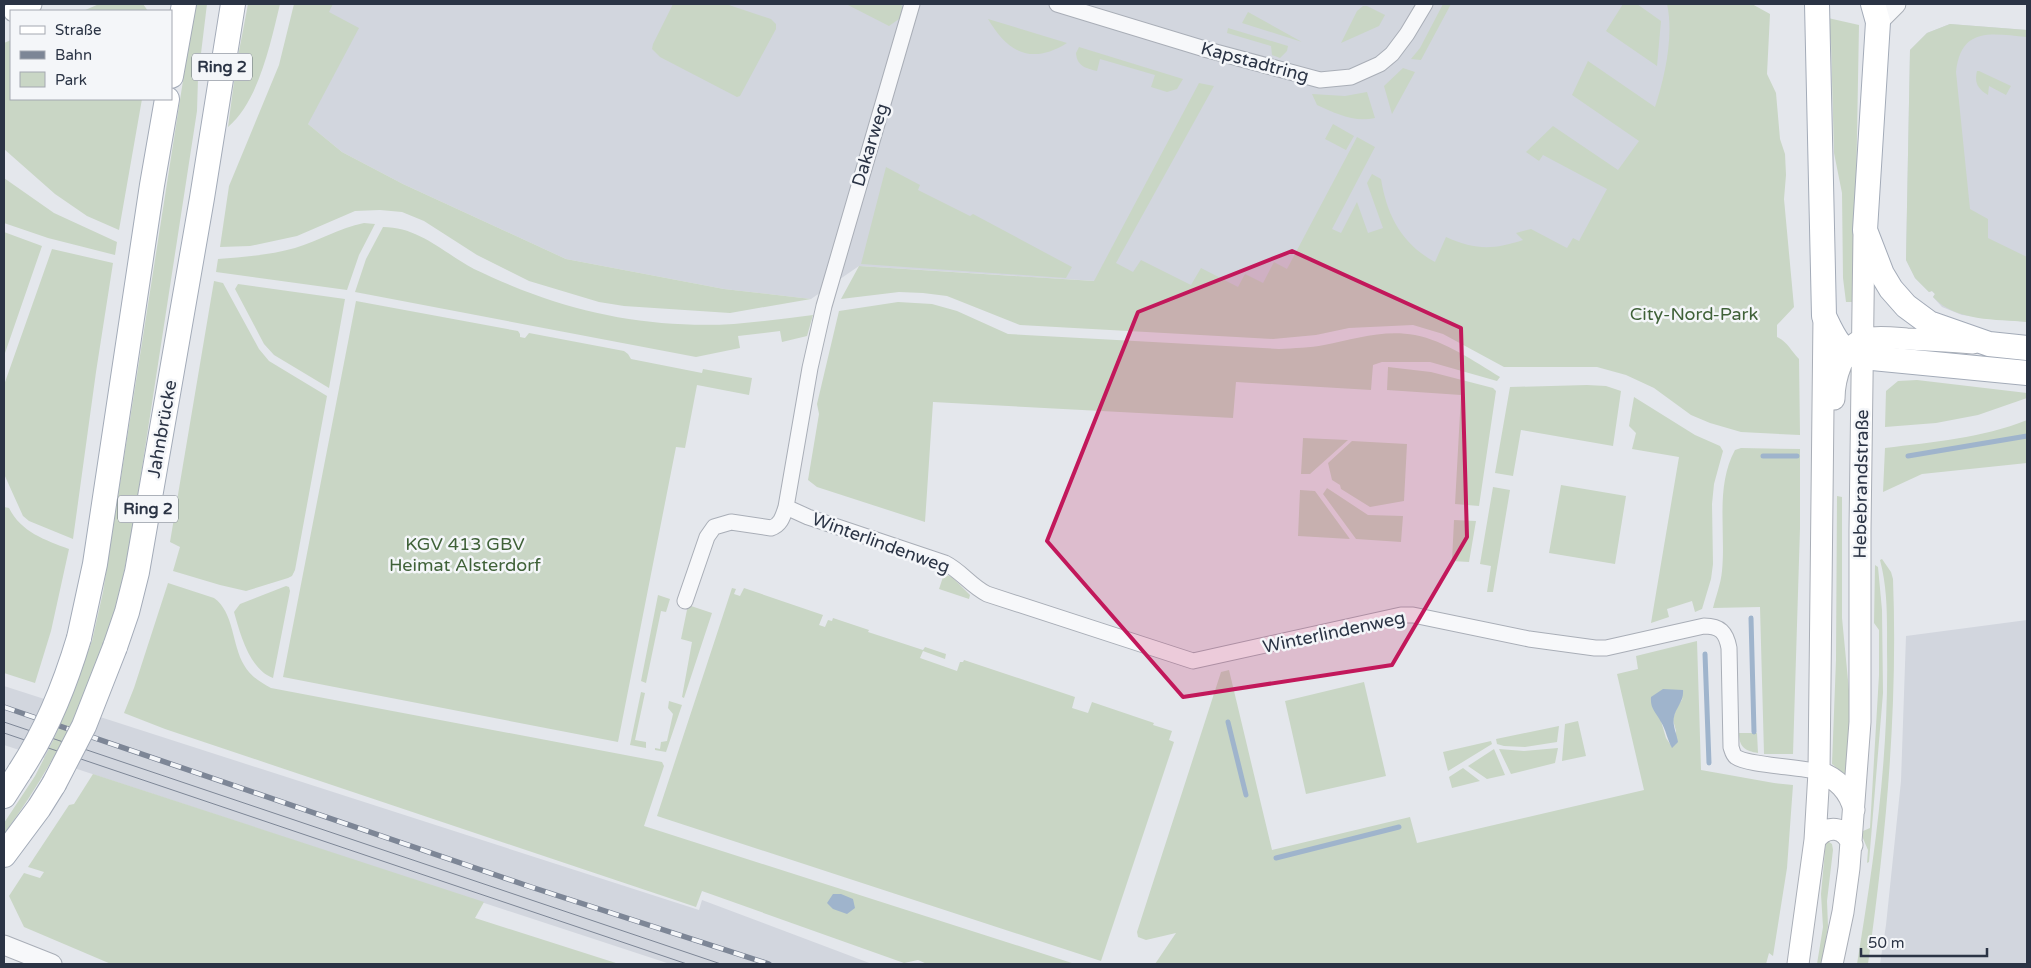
<svg xmlns="http://www.w3.org/2000/svg" width="2031" height="968" font-family="'Varela Round',sans-serif">
  <style>
    .built { fill: #d2d6de }
    .green { fill: #c9d6c5; fill-rule: evenodd }
    .water { fill: #9fb4cc }
    .lines { fill: none; stroke-linecap: round; stroke-linejoin: round }
    .stream { stroke: #9fb4cc; stroke-width: 5 }
    .minor-casing { stroke: #a9aeb7; stroke-width: 17 }
    .tertiary-casing { stroke: #a9aeb7; stroke-width: 21 }
    .secondary-casing { stroke: #a9aeb7; stroke-width: 23 }
    .primary-casing { stroke: #a3abb8; stroke-width: 26 }
    .minor { stroke: #f7f8fa; stroke-width: 15 }
    .tertiary { stroke: #f7f8fa; stroke-width: 19 }
    .secondary { stroke: #fff; stroke-width: 21 }
    .primary { stroke: #fff; stroke-width: 24 }
    .tram { stroke: #7d8696; stroke-width: 1 }
    .rail-casing { stroke: #7d8696; stroke-width: 5.5 }
    .rail { stroke: #f4f6f9; stroke-width: 4; stroke-dasharray: 11; stroke-linecap: butt }
    .primary-bridge-casing { stroke: #a3abb8; stroke-width: 26; stroke-linecap: butt }
    .primary-bridge { stroke: #fff; stroke-width: 24 }
    .marked { fill: #c2185b; fill-opacity: 0.2; stroke: #c2185b; stroke-width: 4; stroke-linejoin: round }
    .labels { text-anchor: middle; dominant-baseline: central; stroke-width: 5; stroke-linejoin: round; paint-order: stroke }
    .shield { fill: #f4f6f9; stroke: #676e7b; stroke-width: 1 }
    .shield-label { font-size: 16px; font-weight: bold; fill: #2b3445 }
    .street-label { font-size: 18px; fill: #2b3445; stroke: #f4f6f9 }
    .park-label { font-size: 18px; fill: #3f6138; stroke: #f4f6f9 }
  </style>
  <rect width="100%" height="100%" fill="#e4e7ec"/>
  <path class="built" d="M 309,4 L 1722,4 L 1636,162 L 1544,290 L 1288,293 L 859,266 L 811,299 L 724,289 L 566,259 L 403,184 L 342,152 L 303,120 Z
    M 1950,24 L 2027,30 L 2027,322 L 1962,315 L 1942,307 L 1933,297 L 1935,294 L 1932,291 L 1929,292 L 1915,278 L 1906,260 L 1910,50 L 1927,33 Z
    M 2027,620 L 2027,964 L 1880,964 L 1886,925 L 1901,781 L 1906,636 Z
    M 4,686 L 699,910 L 702,900 L 872,964 L 670,964 L 4,745 Z"/>
  <path class="green" d="M 99,4 L 143,4 L 148,11 L 83,11 Z
    M 195,4 L 207,4 L 198,78 L 197,111 L 132,533 C 127,555 123,578 118,600 C 96,685 55,764 4,834 L 4,823 L 35,776 L 54,739 L 92,641 L 103,592 Z
    M 248,4 L 280,4 C 271,41 259,101 228,127 L 236,67 Z
    M 294,4 L 333,4 L 329,12 L 359,28 L 308,124 L 342,152 L 403,184 L 566,259 L 724,289 L 811,299 L 730,313 L 624,306 L 599,302 L 529,281 L 477,255 L 424,221 L 402,212 L 380,210 L 355,211 L 297,236 L 250,246 L 220,247 L 229,186 L 279,65 Z
    M 673,4 L 726,4 L 771,19 L 776,24 L 776,29 L 740,96 L 737,97 L 660,57 L 652,49 L 653,44 Z
    M 846,4 L 901,4 L 906,14 L 889,26 Z
    M 1443,4 L 1451,4 L 1421,60 L 1411,59 L 1420,48 Z
    M 1623,4 L 1637,4 L 1661,21 L 1657,66 L 1606,31 Z
    M 1667,4 L 1752,4 L 1770,14 L 1767,74 L 1776,93 L 1780,139 L 1785,154 L 1786,175 L 1784,199 L 1794,307 L 1777,325 L 1777,337 C 1788,342 1791,351 1799,359 L 1800,435 L 1741,432 L 1710,423 L 1691,415 L 1654,388 L 1626,375 L 1597,367 L 1504,367 L 1443,334 L 1413,325 L 1349,328 L 1316,335 L 1273,339 L 1020,325 L 947,296 L 923,293 L 899,292 L 841,299 L 859,266 L 1094,281 L 1199,83 L 1214,86 L 1116,263 L 1133,272 L 1141,260 L 1191,285 L 1201,268 L 1238,287 L 1245,274 L 1263,283 L 1274,262 L 1287,269 L 1357,137 L 1375,147 L 1332,229 L 1341,233 L 1357,202 L 1368,233 L 1383,228 L 1367,183 L 1372,174 L 1381,179 C 1387,216 1402,244 1435,262 L 1446,237 C 1475,250 1493,250 1523,240 L 1516,233 L 1531,229 L 1567,248 L 1573,238 L 1579,241 L 1607,189 L 1543,155 L 1539,161 L 1526,152 L 1553,126 L 1618,170 L 1639,141 L 1572,95 L 1588,61 L 1655,107 C 1665,77 1674,35 1667,4 Z
    M 1363,6 L 1367,6 L 1385,15 L 1379,26 L 1341,43 L 1357,11 Z
    M 1248,12 L 1302,42 L 1242,23 Z
    M 1828,18 L 1859,25 L 1854,302 L 1846,302 L 1843,278 L 1842,193 L 1834,153 L 1831,42 L 1828,30 Z
    M 988,19 L 1067,43 C 1032,65 1008,53 988,19 Z
    M 1950,24 L 2027,30 L 2027,37 C 1992,34 1961,26 1956,72 L 1970,209 L 1988,219 L 1988,238 L 2027,257 L 2027,322 C 1996,319 1956,322 1933,297 L 1935,294 L 1932,291 L 1929,292 L 1915,278 L 1906,260 L 1910,50 L 1927,33 Z
    M 1228,28 L 1288,46 L 1287,51 L 1280,58 L 1272,55 L 1271,46 L 1227,33 Z
    M 11,40 L 11,99 L 142,99 L 119,230 L 87,216 L 55,194 L 4,149 L 4,43 Z
    M 1079,47 L 1183,79 L 1177,89 L 1167,92 L 1151,87 L 1155,75 L 1100,59 L 1097,71 C 1085,68 1077,66 1076,53 Z
    M 1403,68 L 1415,72 L 1392,114 L 1384,86 Z
    M 1977,71 L 1979,71 L 2011,86 L 2006,95 L 1989,86 L 1988,95 C 1978,89 1974,83 1977,71 Z
    M 1367,92 L 1375,118 C 1354,123 1335,113 1317,105 L 1312,94 L 1345,96 Z
    M 1333,124 L 1354,136 L 1346,150 L 1325,139 Z
    M 886,167 L 920,185 L 918,190 L 970,216 L 973,214 L 1072,267 L 1066,278 L 861,264 Z
    M 4,178 L 54,213 L 117,242 L 115,255 L 48,238 L 4,223 Z
    M 364,223 L 375,224 L 359,255 L 347,290 L 216,272 L 218,259 C 244,257 270,255 295,248 C 319,241 339,228 364,223 Z
    M 383,227 C 419,227 444,253 474,269 C 493,278 514,287 533,294 C 597,318 667,328 734,324 C 761,322 787,318 813,315 L 807,336 L 782,342 L 780,331 L 738,336 L 740,348 L 696,357 L 355,292 L 366,259 Z
    M 4,232 L 42,246 L 4,356 Z
    M 52,249 L 113,263 L 96,372 L 73,539 L 29,521 L 23,516 L 4,474 L 4,385 Z
    M 214,281 L 223,283 L 259,349 L 269,361 L 327,396 L 295,570 L 292,576 L 288,578 L 246,591 L 220,585 L 173,571 L 180,547 L 170,542 Z
    M 238,284 L 345,299 L 329,388 L 274,355 L 264,344 L 235,289 Z
    M 356,301 L 518,331 L 520,334 L 520,337 L 525,338 L 529,333 L 624,351 L 628,354 L 631,359 L 702,373 L 703,369 L 752,378 L 749,395 L 697,385 L 685,448 L 676,447 L 618,742 L 283,677 Z
    M 898,302 L 932,304 L 957,311 L 1008,334 L 1279,349 C 1294,348 1310,348 1324,345 C 1354,339 1384,329 1415,335 C 1445,341 1474,361 1500,377 L 1497,381 L 1430,362 L 1382,362 L 1373,365 L 1371,390 L 1236,382 L 1233,418 L 933,402 L 925,522 L 817,487 L 808,480 L 819,414 L 817,404 L 839,311 Z
    M 1388,367 L 1431,372 L 1493,388 L 1496,391 L 1479,506 L 1455,504 L 1461,395 L 1387,390 Z
    M 1917,380 L 2027,393 L 2027,398 L 1978,415 L 1936,423 L 1885,427 L 1886,391 L 1898,381 Z
    M 1587,385 L 1606,386 L 1621,391 L 1613,446 L 1521,430 L 1513,476 L 1495,473 L 1510,387 Z
    M 1634,397 L 1695,435 L 1720,446 L 1723,451 L 1714,484 L 1712,504 L 1713,564 L 1711,579 L 1702,609 L 1695,612 L 1692,601 L 1667,609 L 1669,617 L 1651,623 L 1679,457 L 1632,449 L 1636,433 L 1629,426 Z
    M 2027,420 L 2027,463 L 1922,474 L 1883,492 L 1885,448 C 1933,442 1982,438 2027,420 Z
    M 1303,438 L 1348,440 L 1310,474 L 1301,474 Z
    M 1352,441 L 1407,444 L 1404,501 L 1370,507 L 1341,489 L 1340,485 L 1332,480 L 1328,463 Z
    M 1741,448 L 1800,449 L 1800,528 L 1793,754 L 1764,754 L 1760,607 L 1713,608 C 1716,596 1721,583 1722,571 C 1726,531 1715,487 1735,450 Z
    M 1561,485 L 1626,496 L 1615,564 L 1549,553 Z
    M 1493,487 L 1510,490 L 1493,592 L 1487,592 L 1491,566 L 1480,564 Z
    M 1327,488 L 1368,515 L 1403,516 L 1401,542 L 1356,539 L 1323,494 Z
    M 1300,490 L 1315,491 L 1350,539 L 1298,536 Z
    M 1837,496 L 1842,497 L 1842,618 L 1851,711 L 1848,779 C 1843,777 1838,768 1832,764 L 1836,660 Z
    M 4,507 L 9,508 C 21,532 45,540 69,549 L 51,631 L 35,683 L 4,673 Z
    M 1454,520 L 1476,521 L 1469,562 L 1452,561 Z
    M 1882,559 L 1891,572 L 1893,579 C 1898,708 1886,837 1868,964 L 1857,964 C 1874,861 1889,756 1887,651 C 1887,620 1888,590 1880,560 Z
    M 1875,565 L 1878,567 L 1882,610 L 1883,693 L 1869,862 L 1867,863 L 1868,850 L 1862,836 L 1863,831 L 1870,828 L 1879,675 L 1879,630 L 1874,623 Z
    M 944,574 L 952,577 L 970,595 L 969,599 L 939,589 Z
    M 168,583 L 214,598 C 234,612 232,645 244,665 C 250,676 260,682 271,688 L 662,762 L 664,766 L 644,826 L 1075,964 L 927,964 L 918,960 L 904,963 L 702,891 L 696,907 L 165,729 L 124,713 L 134,688 Z
    M 286,586 L 289,587 L 290,591 L 273,678 C 249,669 240,633 234,612 L 240,604 Z
    M 732,588 L 736,589 L 734,594 L 740,596 L 744,588 L 823,615 L 819,625 L 825,627 L 828,620 L 832,621 L 833,618 L 869,630 L 868,632 L 923,650 L 925,647 L 946,654 L 945,659 L 923,651 L 920,658 L 957,671 L 960,662 L 963,662 L 964,660 L 1075,697 L 1072,708 L 1088,713 L 1092,702 L 1154,723 L 1153,725 L 1172,731 L 1169,740 L 1174,742 L 1101,961 L 657,816 Z
    M 658,595 L 670,599 L 666,612 L 661,611 L 646,683 L 641,681 Z
    M 688,605 L 712,613 L 684,698 L 682,697 L 692,642 L 681,639 Z
    M 1697,641 L 1701,770 L 1774,783 L 1793,785 L 1787,868 L 1773,956 L 1769,953 L 1766,964 L 1155,964 L 1176,933 L 1146,940 L 1138,937 L 1137,932 L 1221,672 L 1229,670 L 1272,850 L 1410,817 L 1417,843 L 1644,790 L 1617,674 L 1638,669 L 1636,656 ZM 1683,698 L 1676,709 L 1673,720 L 1676,731 L 1672,747 L 1666,738 L 1661,721 Z
    M 1364,682 L 1386,776 L 1306,794 L 1285,701 Z
    M 641,692 L 645,693 L 635,740 L 646,742 L 646,748 L 630,745 Z
    M 669,701 L 682,705 L 666,752 L 655,750 L 655,748 L 660,749 L 661,742 L 667,741 L 673,714 L 668,708 Z
    M 1578,721 L 1586,756 L 1562,761 L 1565,724 Z
    M 1559,726 L 1557,742 L 1525,747 L 1504,746 L 1497,744 L 1496,739 Z
    M 1739,733 L 1757,733 L 1758,753 C 1745,751 1739,747 1739,733 Z
    M 1491,741 L 1492,744 L 1448,771 L 1443,752 Z
    M 1558,748 L 1555,763 L 1511,774 L 1499,749 L 1524,751 Z
    M 1494,749 L 1505,775 L 1487,779 L 1468,766 Z
    M 1463,768 L 1480,781 L 1452,788 L 1449,777 Z
    M 93,774 L 484,902 L 475,918 L 619,964 L 111,964 L 24,927 L 9,896 L 24,873 L 40,878 L 44,872 L 28,867 L 69,805 L 74,804 Z
    M 1826,840 L 1832,844 L 1833,850 L 1827,901 L 1828,926 L 1822,964 L 1817,964 L 1823,927 L 1821,894 Z"/>
  <path class="water" d="M 1663,689 L 1683,690 C 1684,701 1676,707 1674,717 C 1672,725 1677,735 1678,742 L 1672,748 C 1667,739 1666,730 1661,722 C 1656,712 1650,709 1651,697 Z
    M 833,894 L 841,894 L 853,899 L 855,908 L 847,914 L 833,909 L 827,903 Z"/>
  <g class="lines">
    <path class="stream" d="M 1763,456 L 1797,456
      M 1908,456 L 2027,436
      M 1751,618 L 1754,732
      M 1705,654 L 1709,763
      M 1228,722 L 1246,795
      M 1276,858 L 1399,827"/>
    <g class="minor-casing">
      <path id="minor" d="M 1057,4 L 1208,50 L 1320,80 L 1351,77 L 1380,64 L 1392,54 L 1407,34 L 1425,4
        M 786,507 L 808,517 L 945,563 C 961,571 971,586 987,594 L 1193,661 L 1401,615 L 1413,615 L 1529,639 L 1595,648 L 1606,648 L 1704,626 C 1720,626 1726,632 1729,648 L 1731,747 C 1732,750 1733,755 1736,757 C 1747,765 1801,767 1819,772
        M 685,601 L 707,537 L 714,527 L 731,522 L 771,528 C 781,525 783,516 786,507 L 810,368 L 824,306 L 912,4"/>
    </g>
    <g class="tertiary-casing">
      <path id="tertiary" d="M 1878,22 L 1896,4
        M 4,945 L 52,964"/>
    </g>
    <g class="secondary-casing">
      <path id="secondary" d="M 14,11 L 31,4
        M 1834,399 C 1834,380 1843,345 1864,339 C 1877,336 1893,338 1907,339 C 1929,340 1951,341 1973,343
        M 1819,772 C 1837,778 1850,792 1854,810
        M 1815,840 C 1826,824 1846,826 1852,845
        M 1798,964 L 1815,840 L 1819,772 L 1824,316
        M 1832,964 L 1843,912 L 1849,868 L 1860,722 L 1860,530 L 1864,233"/>
    </g>
    <g class="primary-casing">
      <path id="primary" d="M 1817,4 L 1824,316 C 1833,335 1840,353 1862,357 L 2027,373
        M 1873,4 L 1878,22 L 1865,230 L 1882,274 L 1891,289 L 1906,306 L 1929,323 L 1989,344 L 2027,348
        M 171,76 L 184,4
        M 79,638 L 95,564 L 152,185 L 167,99
        M 115,647 L 127,612 L 137,572 L 202,198 L 233,4
        M 4,796 L 20,771
        M 4,855 L 39,808 L 54,784"/>
    </g>
    <use href="#minor" class="minor"/>
    <use href="#tertiary" class="tertiary"/>
    <use href="#secondary" class="secondary"/>
    <use href="#primary" class="primary"/>
    <path class="tram" d="M 4,722 L 721,964
      M 4,733 L 687,964"/>
    <g class="rail-casing">
      <path id="rail" d="M 4,707 L 531,887 L 769,964"/>
    </g>
    <use href="#rail" class="rail"/>
    <g class="primary-bridge-casing">
      <path id="primary-bridge" d="M 20,771 C 47,730 65,685 79,638
        M 54,784 L 84,726 L 115,647"/>
    </g>
    <use href="#primary-bridge" class="primary-bridge"/>
  </g>
  <path class="marked" d="M 1292,251 L 1461,328 L 1467,537 L 1392,665 L 1183,697 L 1047,541 L 1138,312 Z"/>
  <g class="labels">
    <g class="shield">
      <rect x="192" y="53.5" width="60" height="27" rx="4"/>
      <rect x="118" y="495.5" width="60" height="27" rx="4"/>
    </g>
    <g class="shield-label">
      <text x="222" y="67">Ring 2</text>
      <text x="148" y="509">Ring 2</text>
    </g>
    <g class="street-label">
      <text transform="translate(1255 62) rotate(15)">Kapstadtring</text>
      <text transform="translate(870 145) rotate(-73)">Dakarweg</text>
      <text transform="translate(162 429) rotate(-80)">Jahnbrücke</text>
      <text transform="translate(1861 484) rotate(-89)">Hebebrandstraße</text>
      <text transform="translate(881 543) rotate(20)">Winterlindenweg</text>
      <text transform="translate(1334 632) rotate(-12)">Winterlindenweg</text>
    </g>
    <g class="park-label">
      <text x="1694" y="314">City-Nord-Park</text>
      <text x="465" y="544">KGV 413 GBV<tspan x="465" dy="21">Heimat Alsterdorf</tspan></text>
    </g>
  </g>
  <rect width="2031" height="968" fill="none" stroke="#2b3445" stroke-width="10"/>
  <rect x="10" y="10" width="162" height="90" fill="#f4f6f9" stroke="#a4a8b1"/>
  <rect x="20" y="26" width="25" height="8" fill="#ffffff" stroke="#a4a8b1"/>
  <text x="55" y="35" font-size="15" fill="#2b3445">Straße</text>
  <rect x="20" y="51" width="25" height="8" fill="#7d8696" stroke="#a4a8b1"/>
  <text x="55" y="60" font-size="15" fill="#2b3445">Bahn</text>
  <rect x="20" y="72" width="25" height="15" fill="#c9d6c5" stroke="#a4a8b1"/>
  <text x="55" y="85" font-size="15" fill="#2b3445">Park</text>
  <path d="M1861 948v8h126v-8" fill="none" stroke="#2b3445" stroke-width="2.5"/>
  <text x="1868" y="948" font-size="15" fill="#2b3445" stroke="#f4f6f9" stroke-width="4" paint-order="stroke">50 m</text>
</svg>
